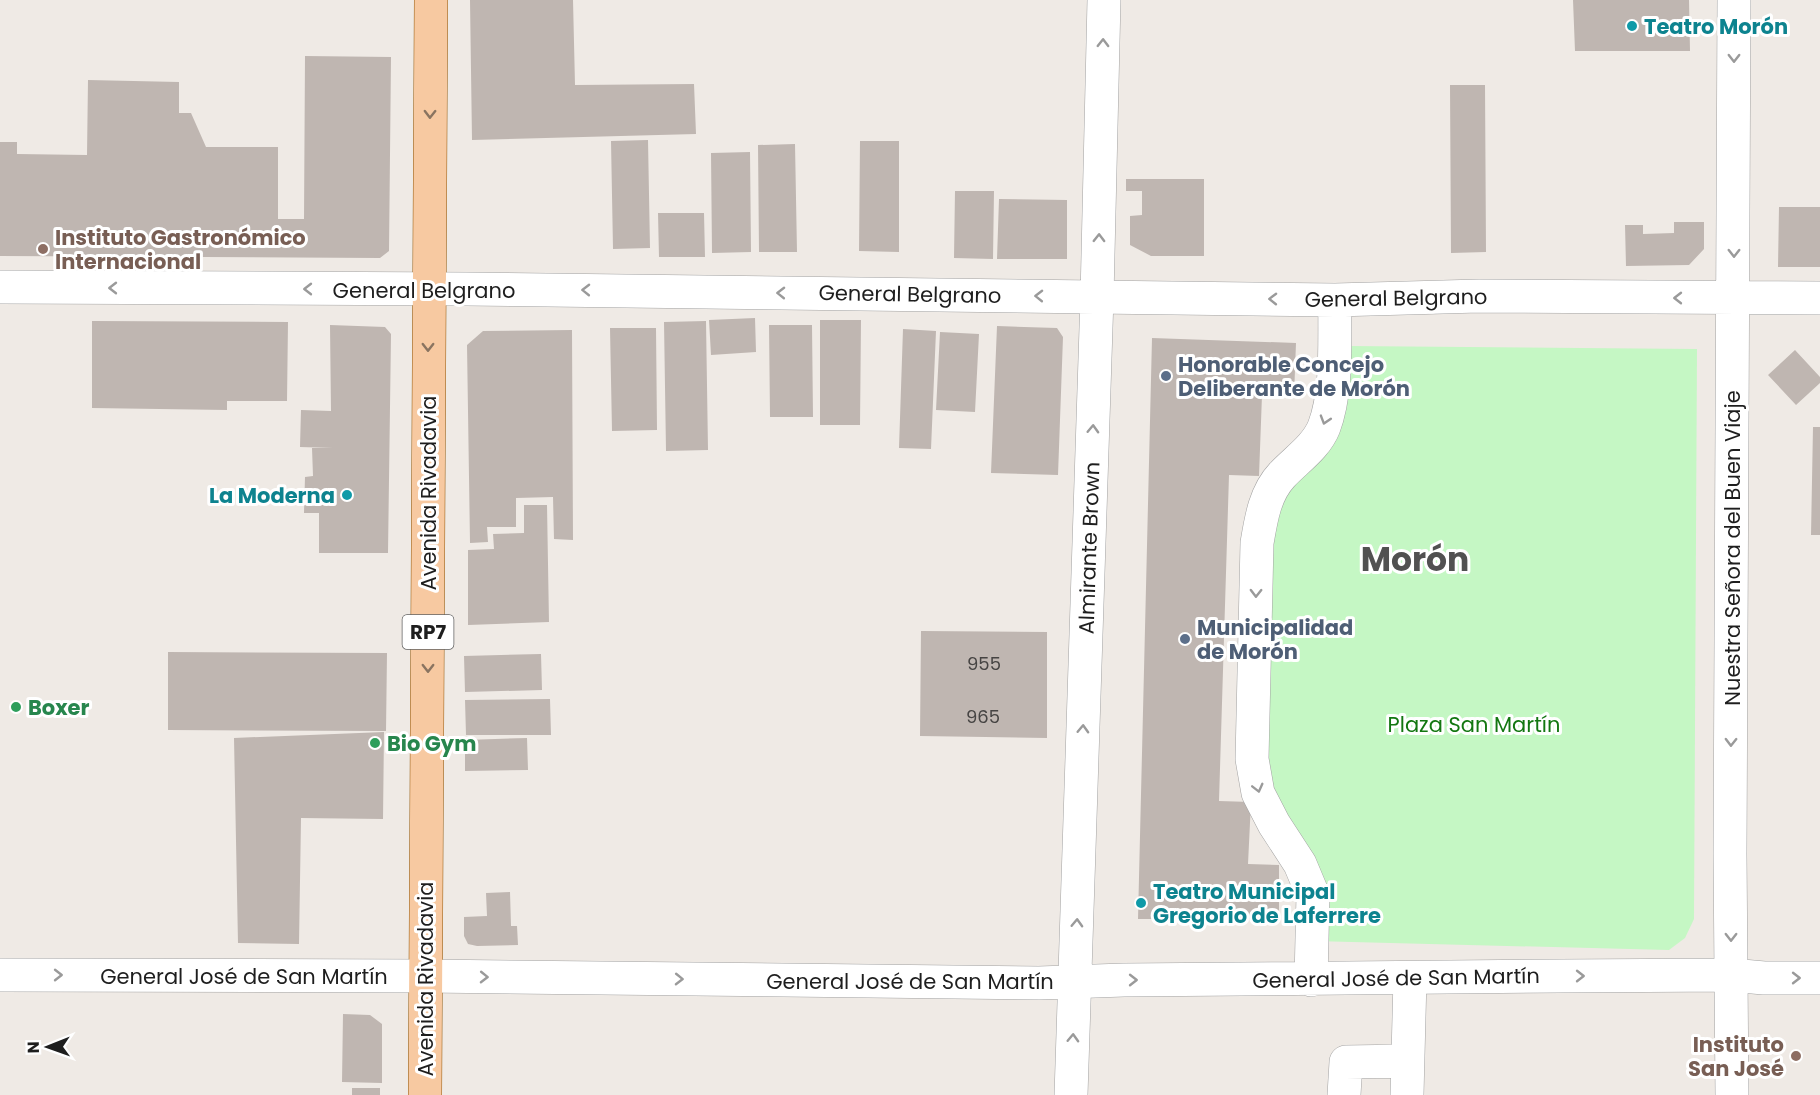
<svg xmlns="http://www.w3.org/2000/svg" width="1820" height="1095" font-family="Poppins,sans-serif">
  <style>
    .park { fill: #c5f7c4 }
    .building { fill: #bfb6b1 }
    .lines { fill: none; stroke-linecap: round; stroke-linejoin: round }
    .minor-casing { stroke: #a2a2a2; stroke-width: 34 }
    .major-casing { stroke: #915607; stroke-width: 34 }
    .minor { stroke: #fff; stroke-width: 33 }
    .major { stroke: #f7c9a1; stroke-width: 33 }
    .oneway { stroke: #9a9a9a }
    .oneway2 { stroke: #8a7460 }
    .culture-dot { fill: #0f9aa8; stroke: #fff; stroke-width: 2 }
    .education-dot { fill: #8d6e63; stroke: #fff; stroke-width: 2 }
    .service-dot { fill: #5c6f8a; stroke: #fff; stroke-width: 2 }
    .leisure-dot { fill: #2e9e5b; stroke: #fff; stroke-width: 2 }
    .labels { text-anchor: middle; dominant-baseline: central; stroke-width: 6; stroke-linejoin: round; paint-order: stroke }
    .number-label { font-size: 18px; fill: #464443 }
    .shield { fill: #fff; stroke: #626262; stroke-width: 1.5 }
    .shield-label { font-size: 20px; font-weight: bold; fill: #1e1e1e }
    .culture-label { font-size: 21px; font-weight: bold; fill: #0d838f; stroke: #fff; text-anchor: start }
    .education-label { font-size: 21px; font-weight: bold; fill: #785e54; stroke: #fff; text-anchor: start }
    .street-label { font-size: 21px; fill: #1e1e1e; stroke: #fff }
    .service-label { font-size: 21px; font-weight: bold; fill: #4e5e75; stroke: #fff; text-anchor: start }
    .leisure-label { font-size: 21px; font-weight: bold; fill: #27864d; stroke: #fff; text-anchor: start }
    .park-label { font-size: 21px; fill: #137711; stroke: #fff }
    .town-label { font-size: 33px; font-weight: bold; fill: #515151; stroke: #fff }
  </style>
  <rect width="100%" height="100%" fill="#efeae5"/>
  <path class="park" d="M 1349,346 L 1697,349 L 1694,919 L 1685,938 L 1669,950 L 1313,941 L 1252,759 L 1257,543 Z"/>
  <path class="building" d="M 470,0 L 573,0 L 575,85 L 694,84 L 696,134 L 472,140 Z
    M 1573,0 L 1689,0 L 1690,51 L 1575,51 Z
    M 305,56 L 391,57 L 389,251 L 380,258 L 0,256 L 0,142 L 17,142 L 17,154 L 87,155 L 88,80 L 179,82 L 179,113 L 191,113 L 206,147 L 278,147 L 278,219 L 304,219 Z
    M 1450,85 L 1485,85 L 1486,252 L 1451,253 Z
    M 648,140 L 650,248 L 613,249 L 611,141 Z
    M 860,141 L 899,141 L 899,252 L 859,251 Z
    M 795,144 L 797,252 L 759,252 L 758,145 Z
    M 750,152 L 751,252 L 712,253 L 711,153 Z
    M 1126,179 L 1204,179 L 1204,256 L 1151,256 L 1130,245 L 1130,216 L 1142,215 L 1142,191 L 1126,191 Z
    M 955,191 L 994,191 L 993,259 L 954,258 Z
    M 999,199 L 1067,200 L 1067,259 L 997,259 Z
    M 1779,207 L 1820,207 L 1820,267 L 1778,267 Z
    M 658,213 L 704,213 L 705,257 L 659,257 Z
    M 1674,222 L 1704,222 L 1704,249 L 1689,265 L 1626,266 L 1625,225 L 1643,225 L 1643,234 L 1674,233 Z
    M 755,318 L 756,352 L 711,355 L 709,320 Z
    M 820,320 L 861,320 L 860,425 L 820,425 Z
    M 92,321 L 288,322 L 287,401 L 227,401 L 227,410 L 92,408 Z
    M 706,321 L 708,450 L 666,451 L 664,322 Z
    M 330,325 L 385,327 L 391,334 L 388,553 L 319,553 L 319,513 L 304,513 L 305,477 L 313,476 L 312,448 L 333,448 L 300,447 L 301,410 L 331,411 Z
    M 769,325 L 812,325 L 813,417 L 770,417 Z
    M 997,326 L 1057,328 L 1063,337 L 1058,475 L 991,473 Z
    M 610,328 L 656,328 L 657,430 L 612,431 Z
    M 903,329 L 936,331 L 931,449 L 899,448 Z
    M 572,330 L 573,540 L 554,539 L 553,497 L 516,498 L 516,527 L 487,527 L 488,542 L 470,543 L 467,345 L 483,331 Z
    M 940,332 L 979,334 L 975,412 L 936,410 Z
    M 1152,338 L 1296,343 L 1294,396 L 1262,395 L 1259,476 L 1229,475 L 1219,801 L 1251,802 L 1248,864 L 1279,865 L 1279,919 L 1138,919 Z
    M 1795,350 L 1820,377 L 1820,383 L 1796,405 L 1768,375 Z
    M 1813,427 L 1820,427 L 1820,535 L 1811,535 Z
    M 524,505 L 547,505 L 549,622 L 468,625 L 468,550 L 494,549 L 493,534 L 524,533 Z
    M 921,631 L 1047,632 L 1047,738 L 920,736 Z
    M 168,652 L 387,653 L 386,731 L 168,730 Z
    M 541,654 L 542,690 L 465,692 L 464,656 Z
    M 550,699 L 551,735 L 466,735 L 465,700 Z
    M 384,732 L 383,819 L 301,818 L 299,944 L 238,943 L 234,738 Z
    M 527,738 L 528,770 L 465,771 L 465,740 Z
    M 510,892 L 511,926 L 517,926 L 518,945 L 477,946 L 468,944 L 464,936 L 464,917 L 487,916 L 486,893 Z
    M 343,1014 L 370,1015 L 382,1024 L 382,1083 L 342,1082 Z
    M 352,1088 L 380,1088 L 380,1095 L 352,1095 Z"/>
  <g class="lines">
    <g class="minor-casing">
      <path id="minor" d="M 0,287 L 467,289 L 1335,300 L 1479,296 L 1820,298
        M 0,975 L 426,976 L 1039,983 L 1124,980 L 1560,976 L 1731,975 L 1764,978 L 1820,978
        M 1311,980 L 1313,895 L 1300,864 L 1274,824 L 1258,793 L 1252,759 L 1257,543 C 1261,519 1265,493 1282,475 C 1296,460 1316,447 1324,427 C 1338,390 1334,340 1335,300
        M 1071,1095 L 1097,297 L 1104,0
        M 1344,1095 L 1346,1062 L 1407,1061
        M 1407,1095 L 1410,978
        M 1732,1095 L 1730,854 L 1734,0"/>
    </g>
    <g class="major-casing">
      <path id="major" d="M 425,1095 L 431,0"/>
    </g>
    <use href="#minor" class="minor"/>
    <use href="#major" class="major"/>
  </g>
  <defs><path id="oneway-chevron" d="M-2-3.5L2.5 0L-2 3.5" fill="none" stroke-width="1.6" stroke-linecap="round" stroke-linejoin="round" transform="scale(1.5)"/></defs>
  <g class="oneway">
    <use href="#oneway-chevron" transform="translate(1103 43) rotate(-89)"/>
    <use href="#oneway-chevron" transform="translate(1734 58) rotate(90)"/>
    <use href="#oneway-chevron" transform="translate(1099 238) rotate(-89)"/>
    <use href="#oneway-chevron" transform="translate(1734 253) rotate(90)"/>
    <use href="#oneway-chevron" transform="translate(113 288) rotate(-180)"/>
    <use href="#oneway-chevron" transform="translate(308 289) rotate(-180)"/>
    <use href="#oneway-chevron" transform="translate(586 290) rotate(-179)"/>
    <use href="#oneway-chevron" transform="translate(781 293) rotate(-179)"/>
    <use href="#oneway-chevron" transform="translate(1039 296) rotate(-179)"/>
    <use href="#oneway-chevron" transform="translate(1678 298) rotate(-180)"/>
    <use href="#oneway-chevron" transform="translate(1273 299) rotate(-179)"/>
    <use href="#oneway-chevron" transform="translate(1325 420) rotate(107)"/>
    <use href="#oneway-chevron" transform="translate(1093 429) rotate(-88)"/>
    <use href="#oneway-chevron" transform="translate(1256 593) rotate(91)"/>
    <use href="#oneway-chevron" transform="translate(1083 729) rotate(-88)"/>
    <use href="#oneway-chevron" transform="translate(1731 742) rotate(91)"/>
    <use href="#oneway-chevron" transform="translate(1258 788) rotate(76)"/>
    <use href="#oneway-chevron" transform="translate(1077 923) rotate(-88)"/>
    <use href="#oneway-chevron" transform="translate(1731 937) rotate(90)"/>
    <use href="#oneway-chevron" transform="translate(58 975)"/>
    <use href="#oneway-chevron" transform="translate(1580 976)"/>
    <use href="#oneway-chevron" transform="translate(484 977) rotate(1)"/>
    <use href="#oneway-chevron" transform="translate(1796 978)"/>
    <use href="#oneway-chevron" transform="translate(679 979) rotate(1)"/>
    <use href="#oneway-chevron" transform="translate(1133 980)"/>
    <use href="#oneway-chevron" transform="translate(1073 1038) rotate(-88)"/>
  </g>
  <g class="oneway2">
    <use href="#oneway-chevron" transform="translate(430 114) rotate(91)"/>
    <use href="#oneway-chevron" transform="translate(428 347) rotate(90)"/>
    <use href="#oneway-chevron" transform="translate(428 668) rotate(90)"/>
  </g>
  <g class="culture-dot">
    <circle cx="1632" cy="26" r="6"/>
    <circle cx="347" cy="495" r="6"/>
    <circle cx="1141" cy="903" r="6"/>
  </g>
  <g class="education-dot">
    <circle cx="43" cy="249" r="6"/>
    <circle cx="1796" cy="1056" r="6"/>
  </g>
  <g class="service-dot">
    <circle cx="1166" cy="376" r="6"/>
    <circle cx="1185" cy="639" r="6"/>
  </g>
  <g class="leisure-dot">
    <circle cx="16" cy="707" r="6"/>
    <circle cx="375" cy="743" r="6"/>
  </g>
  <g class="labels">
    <g class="number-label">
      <text x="984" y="663">955</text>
      <text x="983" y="716">965</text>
    </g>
    <rect class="shield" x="402.5" y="615" width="51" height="34" rx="4.5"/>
    <g class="shield-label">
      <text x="428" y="632">RP7</text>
    </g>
    <g class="culture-label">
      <text x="1644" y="26">Teatro Morón</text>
      <text x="335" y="495" text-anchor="end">La Moderna</text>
      <text x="1153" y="891">Teatro Municipal<tspan x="1153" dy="24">Gregorio de Laferrere</tspan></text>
    </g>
    <g class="education-label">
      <text x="55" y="237">Instituto Gastronómico<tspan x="55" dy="24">Internacional</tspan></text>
      <text x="1784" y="1044" text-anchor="end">Instituto<tspan x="1784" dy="24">San José</tspan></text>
    </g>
    <g class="street-label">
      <text x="424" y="290">General Belgrano</text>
      <text transform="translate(910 294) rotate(1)">General Belgrano</text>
      <text transform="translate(1396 298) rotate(-1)">General Belgrano</text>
      <text transform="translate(428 493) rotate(-90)">Avenida Rivadavia</text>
      <text transform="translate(1089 548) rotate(-88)">Almirante Brown</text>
      <text transform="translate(1732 548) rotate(-90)">Nuestra Señora del Buen Viaje</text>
      <text x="244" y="976">General José de San Martín</text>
      <text transform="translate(1396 978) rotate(-1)">General José de San Martín</text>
      <text transform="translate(425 979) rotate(-90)">Avenida Rivadavia</text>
      <text x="910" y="981">General José de San Martín</text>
    </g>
    <g class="service-label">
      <text x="1178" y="364">Honorable Concejo<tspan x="1178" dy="24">Deliberante de Morón</tspan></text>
      <text x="1197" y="627">Municipalidad<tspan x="1197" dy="24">de Morón</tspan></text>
    </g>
    <g class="leisure-label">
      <text x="28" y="707">Boxer</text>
      <text x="387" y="743">Bio Gym</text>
    </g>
    <g class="park-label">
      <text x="1474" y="724">Plaza San Martín</text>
    </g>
    <g class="town-label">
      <text x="1415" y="559">Morón</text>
    </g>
  </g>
  <g transform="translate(48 1047) rotate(269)" stroke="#ffffff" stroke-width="4.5" paint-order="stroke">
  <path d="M0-4.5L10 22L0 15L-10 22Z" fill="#1e1e1e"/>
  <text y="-9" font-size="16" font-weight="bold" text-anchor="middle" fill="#1e1e1e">N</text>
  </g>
</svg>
